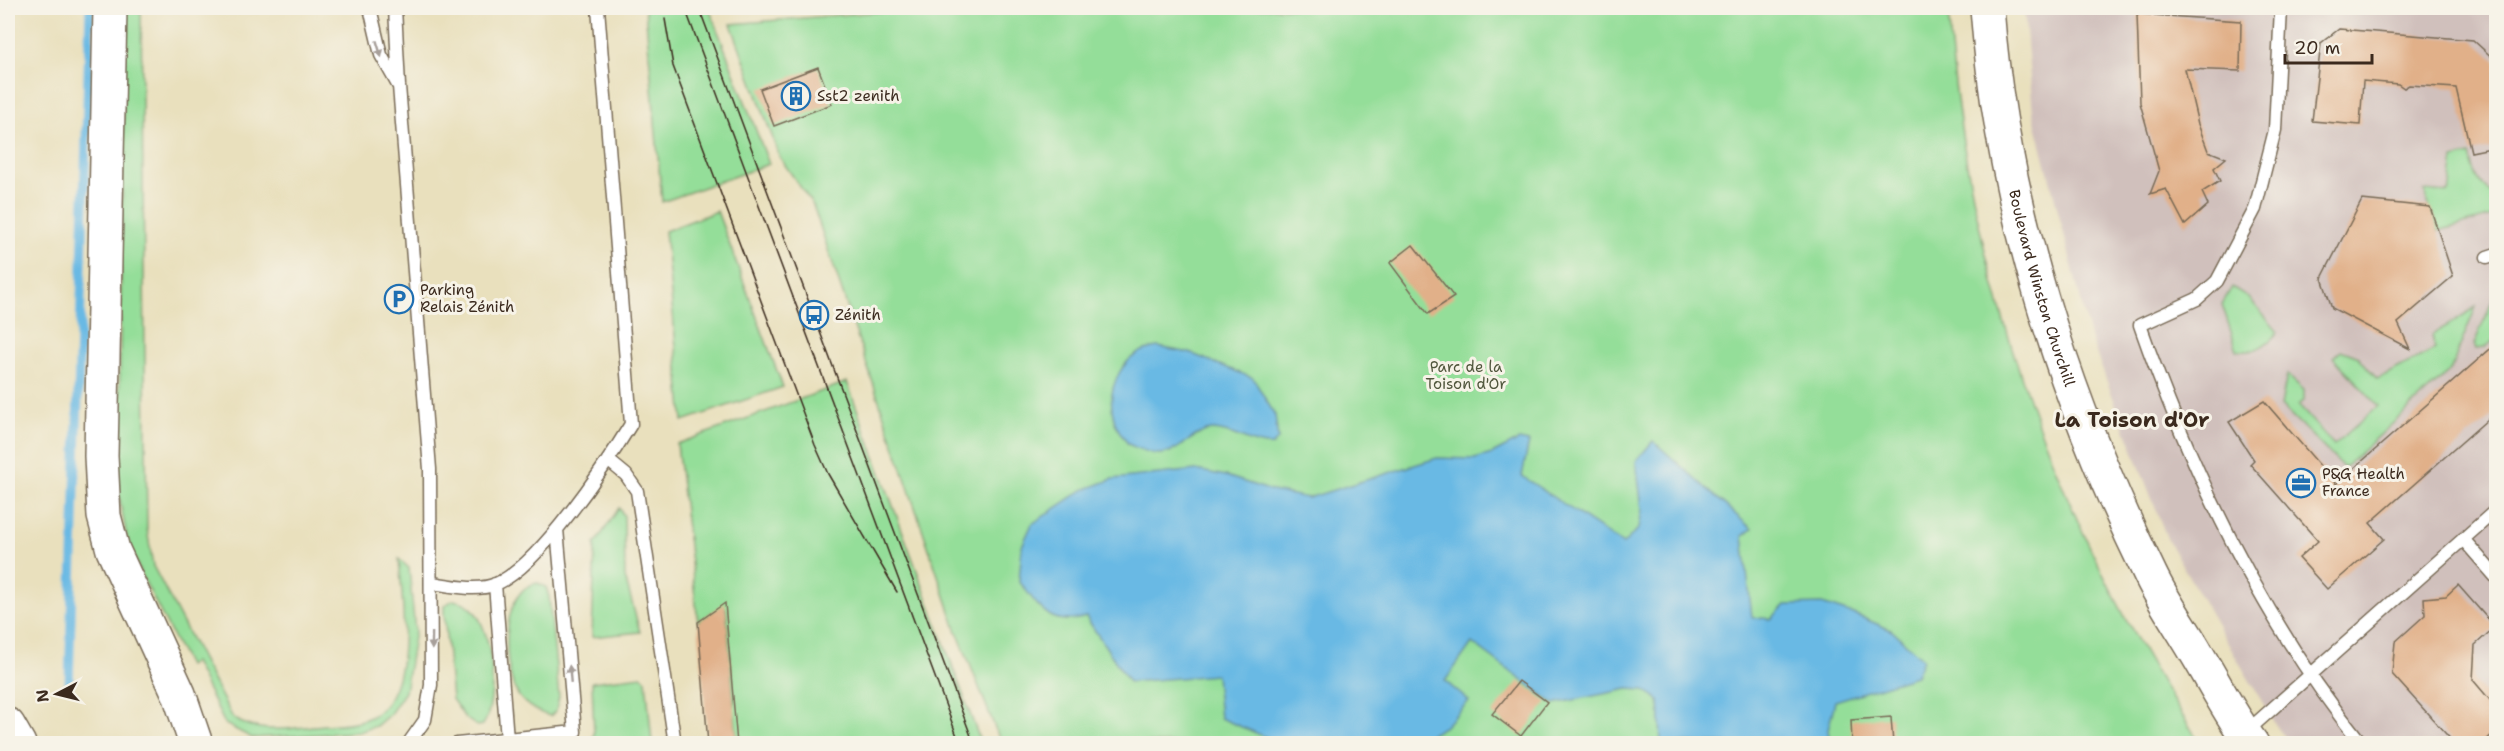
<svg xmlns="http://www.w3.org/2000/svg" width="2504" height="751" font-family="'Shantell Sans',sans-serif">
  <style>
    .industrial { fill: #d0c0bc }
    .green { fill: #94de99; stroke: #68845c; stroke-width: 1.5 }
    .water { fill: #69b9e4; stroke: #527281; stroke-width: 1.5 }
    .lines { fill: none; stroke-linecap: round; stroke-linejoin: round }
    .stream { stroke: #69b9e4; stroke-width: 9 }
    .building { fill: #e1b089 }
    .lane-casing { stroke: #786a56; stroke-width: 15 }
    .secondary-casing { stroke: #786a56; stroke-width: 36 }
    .highway-casing { stroke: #786a56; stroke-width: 36 }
    .lane { stroke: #fff; stroke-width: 12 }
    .secondary { stroke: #fff; stroke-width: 33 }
    .highway { stroke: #fff; stroke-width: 33 }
    .tram { stroke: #3b2a1e; stroke-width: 1.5 }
    .oneway { fill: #a79f9a }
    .labels { text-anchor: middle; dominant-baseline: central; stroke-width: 6; stroke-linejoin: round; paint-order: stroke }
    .poi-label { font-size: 15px; fill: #3b2a1e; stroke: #f7f3e8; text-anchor: start }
    .street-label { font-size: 15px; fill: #3b2a1e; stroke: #f7f3e8 }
    .park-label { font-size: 15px; fill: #51573d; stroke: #f7f3e8 }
    .district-label { font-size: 21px; font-weight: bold; fill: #3b2a1e; stroke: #f7f3e8 }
  </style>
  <rect width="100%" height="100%" fill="#f7f3e8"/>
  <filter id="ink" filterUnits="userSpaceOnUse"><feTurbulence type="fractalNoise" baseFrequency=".0167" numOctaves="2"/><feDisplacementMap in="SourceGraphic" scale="12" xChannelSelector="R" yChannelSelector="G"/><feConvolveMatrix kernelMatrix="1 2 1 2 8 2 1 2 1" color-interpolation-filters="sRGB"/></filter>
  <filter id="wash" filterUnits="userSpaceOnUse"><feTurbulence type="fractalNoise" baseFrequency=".008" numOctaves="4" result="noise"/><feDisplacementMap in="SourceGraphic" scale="24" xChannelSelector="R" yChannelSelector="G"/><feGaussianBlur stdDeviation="1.35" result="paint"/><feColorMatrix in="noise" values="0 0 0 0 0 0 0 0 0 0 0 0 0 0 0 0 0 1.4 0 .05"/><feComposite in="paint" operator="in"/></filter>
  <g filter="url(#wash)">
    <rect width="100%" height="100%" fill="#e9e0bd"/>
    <path class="industrial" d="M 2024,8 L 2496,8 L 2496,743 L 2290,743 L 2278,729 L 2168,541 L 2091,340 L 2033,113 Z"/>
    <path class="green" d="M 125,8 L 141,8 L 147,529 L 153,566 L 233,718 C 258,734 285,729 314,726 C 330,724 353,725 368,718 C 417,697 402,600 399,559 L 409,568 L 415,631 L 405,692 L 390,714 L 376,726 L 359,732 L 252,738 L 225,724 L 194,662 L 188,666 L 140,572 L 127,538 L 118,491 Z
      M 645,8 L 709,8 L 769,164 L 662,202 Z
      M 926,8 L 1948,8 C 1965,270 2056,524 2200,743 L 1001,743 L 956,629 L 813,205 L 780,158 L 731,24 Z
      M 2470,155 C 2474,174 2480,187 2496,197 L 2496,215 L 2438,231 L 2424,191 L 2449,193 L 2454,159 Z
      M 717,211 L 783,387 L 683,421 L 665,231 Z
      M 2232,287 L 2248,297 L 2278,332 C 2268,344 2253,355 2237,350 L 2222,304 Z
      M 2496,292 L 2496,338 L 2485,348 L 2476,349 L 2474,344 Z
      M 2476,307 L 2450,371 L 2344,468 L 2281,405 L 2287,375 L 2304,390 L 2304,401 L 2298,405 L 2334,445 L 2378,406 L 2333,357 L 2341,350 L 2359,357 L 2377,379 L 2435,349 L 2432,335 Z
      M 847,382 L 981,743 L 737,743 L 726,608 L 717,609 L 698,622 L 677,444 Z
      M 619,508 L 624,516 L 625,577 L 640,632 L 592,637 L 595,544 Z
      M 538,583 L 546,587 L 549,597 L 559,697 L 556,711 L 550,716 C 539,713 530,708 522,700 C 502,680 497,588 538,583 Z
      M 453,600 C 457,601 462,601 466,604 C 494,620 499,701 483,725 L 477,726 L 465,718 L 452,699 L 444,614 L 444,606 Z
      M 642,676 L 646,680 L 652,743 L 592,743 L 594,733 L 592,682 Z"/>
    <path class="water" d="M 1158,347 L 1190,353 L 1253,378 L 1275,415 L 1278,439 L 1273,445 C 1253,447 1235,431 1214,430 C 1193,430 1180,454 1159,454 C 1149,454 1138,448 1128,444 C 1123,436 1116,429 1114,419 C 1105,387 1123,351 1158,347 Z
      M 1519,440 L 1529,442 L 1522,476 L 1623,544 L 1639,528 L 1642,509 L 1636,461 L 1653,441 L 1752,529 L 1743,536 L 1752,617 L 1771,619 L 1785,605 L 1822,604 L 1856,615 L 1891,630 L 1923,659 L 1916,676 L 1835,701 L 1828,730 L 1830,743 L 1783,743 L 1780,741 L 1778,744 L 1661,743 L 1659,700 L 1644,690 L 1628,689 L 1554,704 L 1472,643 L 1445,681 L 1469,701 L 1444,727 L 1415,743 L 1280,743 L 1220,718 L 1216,675 L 1129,682 L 1086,617 C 1049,628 1040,608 1019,581 L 1022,546 L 1032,524 L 1083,490 L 1113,479 L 1196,470 L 1226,476 L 1272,491 L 1308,498 L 1437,458 L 1475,459 L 1492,454 Z"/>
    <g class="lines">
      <path class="stream" d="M 69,685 L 90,8"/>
    </g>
    <g id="blocks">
      <path class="building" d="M 2137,14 L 2241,21 L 2240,71 L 2185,69 L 2198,124 L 2208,151 L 2226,158 L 2214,168 L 2220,181 L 2202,192 L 2208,205 L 2185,225 L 2166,189 L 2150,194 L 2159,171 L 2140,103 Z
        M 2339,29 L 2473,40 L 2496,61 L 2496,147 L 2471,152 L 2456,88 L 2409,85 L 2404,88 L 2398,84 L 2363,81 L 2360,125 L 2312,121 L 2321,43 Z
        M 818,67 L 832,104 L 774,126 L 760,89 Z
        M 2362,200 L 2430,207 L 2453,276 L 2398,323 L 2410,349 L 2332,308 L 2322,278 Z
        M 1413,245 L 1454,297 L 1428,314 L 1390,263 Z
        M 2496,344 L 2496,412 L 2370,523 L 2384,539 L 2327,589 L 2299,558 L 2318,541 L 2250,464 L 2254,460 L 2229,422 L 2264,401 L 2336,484 Z
        M 2458,585 L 2495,627 L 2475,645 L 2473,680 L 2496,707 L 2496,731 L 2482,744 L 2455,744 L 2392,674 L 2395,642 L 2425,615 L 2424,598 L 2446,596 Z
        M 725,603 L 737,744 L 708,744 L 698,622 Z
        M 1519,681 L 1547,702 L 1521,736 L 1492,714 Z
        M 1891,717 L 1893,744 L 1852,744 L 1851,720 Z"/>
    </g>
  </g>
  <g filter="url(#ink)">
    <use href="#blocks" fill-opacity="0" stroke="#786a56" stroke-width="1.5"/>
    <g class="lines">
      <g class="lane-casing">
        <path id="lane" d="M 370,8 L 381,55 L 398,85
          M 395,8 L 399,86 L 430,469 L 431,685 L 425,720 L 408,744
          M 2281,8 L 2275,130 L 2255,209 L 2217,281 L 2197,299 L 2140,325 C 2192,473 2262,621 2362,744
          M 2487,257 L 2496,254
          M 609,461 L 626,475 L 637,491 L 675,744
          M 557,529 L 575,732
          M 2463,539 L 2496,577
          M 432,583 C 452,586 477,592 496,584 C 539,566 606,465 631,424 L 598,8
          M 495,584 L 507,739 L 504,744
          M 2246,732 L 2496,510
          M 457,744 L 575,732"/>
      </g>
      <g class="secondary-casing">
        <g id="secondary">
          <path d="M 110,8 L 101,456 L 104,516 L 113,550 L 179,694 L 196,744"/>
          <path id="s1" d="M 1987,8 C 2002,205 2064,399 2151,576 C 2164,603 2182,628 2197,654 C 2215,684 2231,716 2252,744"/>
        </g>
      </g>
      <g class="highway-casing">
        <path id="highway" d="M 8,725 L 19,744"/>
      </g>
      <use href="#lane" class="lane"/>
      <use href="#secondary" class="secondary"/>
      <use href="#highway" class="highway"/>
      <path class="tram" d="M 685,8 L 960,744
        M 699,8 L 974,744
        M 665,19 L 673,66 L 815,445 L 828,474 L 897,592"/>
    </g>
    <defs><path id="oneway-solid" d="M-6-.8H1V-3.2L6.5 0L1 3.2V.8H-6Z" transform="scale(1.5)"/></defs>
    <g class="oneway">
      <use href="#oneway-solid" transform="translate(379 49) rotate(73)"/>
      <use href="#oneway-solid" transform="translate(432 641) rotate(91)"/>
      <use href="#oneway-solid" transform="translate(570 674) rotate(-95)"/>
    </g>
  </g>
  <defs>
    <g id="building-ring" transform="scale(1.5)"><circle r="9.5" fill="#f7f3e8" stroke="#1f6fb2" stroke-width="1.5"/><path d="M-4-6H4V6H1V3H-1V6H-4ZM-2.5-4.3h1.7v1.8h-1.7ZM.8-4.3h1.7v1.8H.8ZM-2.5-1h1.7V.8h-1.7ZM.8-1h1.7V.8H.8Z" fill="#1f6fb2"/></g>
    <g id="parking-ring" transform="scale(1.5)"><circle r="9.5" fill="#f7f3e8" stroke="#1f6fb2" stroke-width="1.5"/><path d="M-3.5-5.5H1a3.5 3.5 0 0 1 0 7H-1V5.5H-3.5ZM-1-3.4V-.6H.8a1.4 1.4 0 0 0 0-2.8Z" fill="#1f6fb2"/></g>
    <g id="bus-ring" transform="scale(1.5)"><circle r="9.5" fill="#f7f3e8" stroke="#1f6fb2" stroke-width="1.5"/><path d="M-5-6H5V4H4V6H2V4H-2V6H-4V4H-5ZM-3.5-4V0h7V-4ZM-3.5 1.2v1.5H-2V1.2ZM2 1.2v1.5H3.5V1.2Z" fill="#1f6fb2"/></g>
    <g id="office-ring" transform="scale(1.5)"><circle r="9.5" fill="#f7f3e8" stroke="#1f6fb2" stroke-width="1.5"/><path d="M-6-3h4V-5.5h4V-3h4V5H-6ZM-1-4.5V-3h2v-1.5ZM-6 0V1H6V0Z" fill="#1f6fb2"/></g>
  </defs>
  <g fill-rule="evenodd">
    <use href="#building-ring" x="796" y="96"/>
    <use href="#parking-ring" x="399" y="299"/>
    <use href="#bus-ring" x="814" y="315"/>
    <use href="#office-ring" x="2301" y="483"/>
  </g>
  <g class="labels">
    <g class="poi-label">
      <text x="817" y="96">Sst2 zenith</text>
      <text x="420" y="290">Parking<tspan x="420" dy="17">Relais Zénith</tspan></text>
      <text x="835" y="315">Zénith</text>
      <text x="2322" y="474">P&amp;G Health<tspan x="2322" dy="17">France</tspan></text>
    </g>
    <g class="street-label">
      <text stroke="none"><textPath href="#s1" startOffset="286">Boulevard Winston Churchill</textPath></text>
    </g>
    <g class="park-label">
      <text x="1466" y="367">Parc de la<tspan x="1466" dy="17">Toison d'Or</tspan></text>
    </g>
    <g class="district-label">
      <text x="2132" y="420">La Toison d'Or</text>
    </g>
  </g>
  <rect width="2504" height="751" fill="none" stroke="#f7f3e8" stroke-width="30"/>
  <g transform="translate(57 694) rotate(263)" stroke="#f7f3e8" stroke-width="4.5" paint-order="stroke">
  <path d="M0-4.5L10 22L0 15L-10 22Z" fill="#3b2a1e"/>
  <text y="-9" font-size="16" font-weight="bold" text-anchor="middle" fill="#3b2a1e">N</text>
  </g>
  <path d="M2285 54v9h87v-9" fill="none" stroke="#3b2a1e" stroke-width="3"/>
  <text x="2294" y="54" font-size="18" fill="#3b2a1e" stroke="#f7f3e8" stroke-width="4.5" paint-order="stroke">20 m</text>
</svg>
